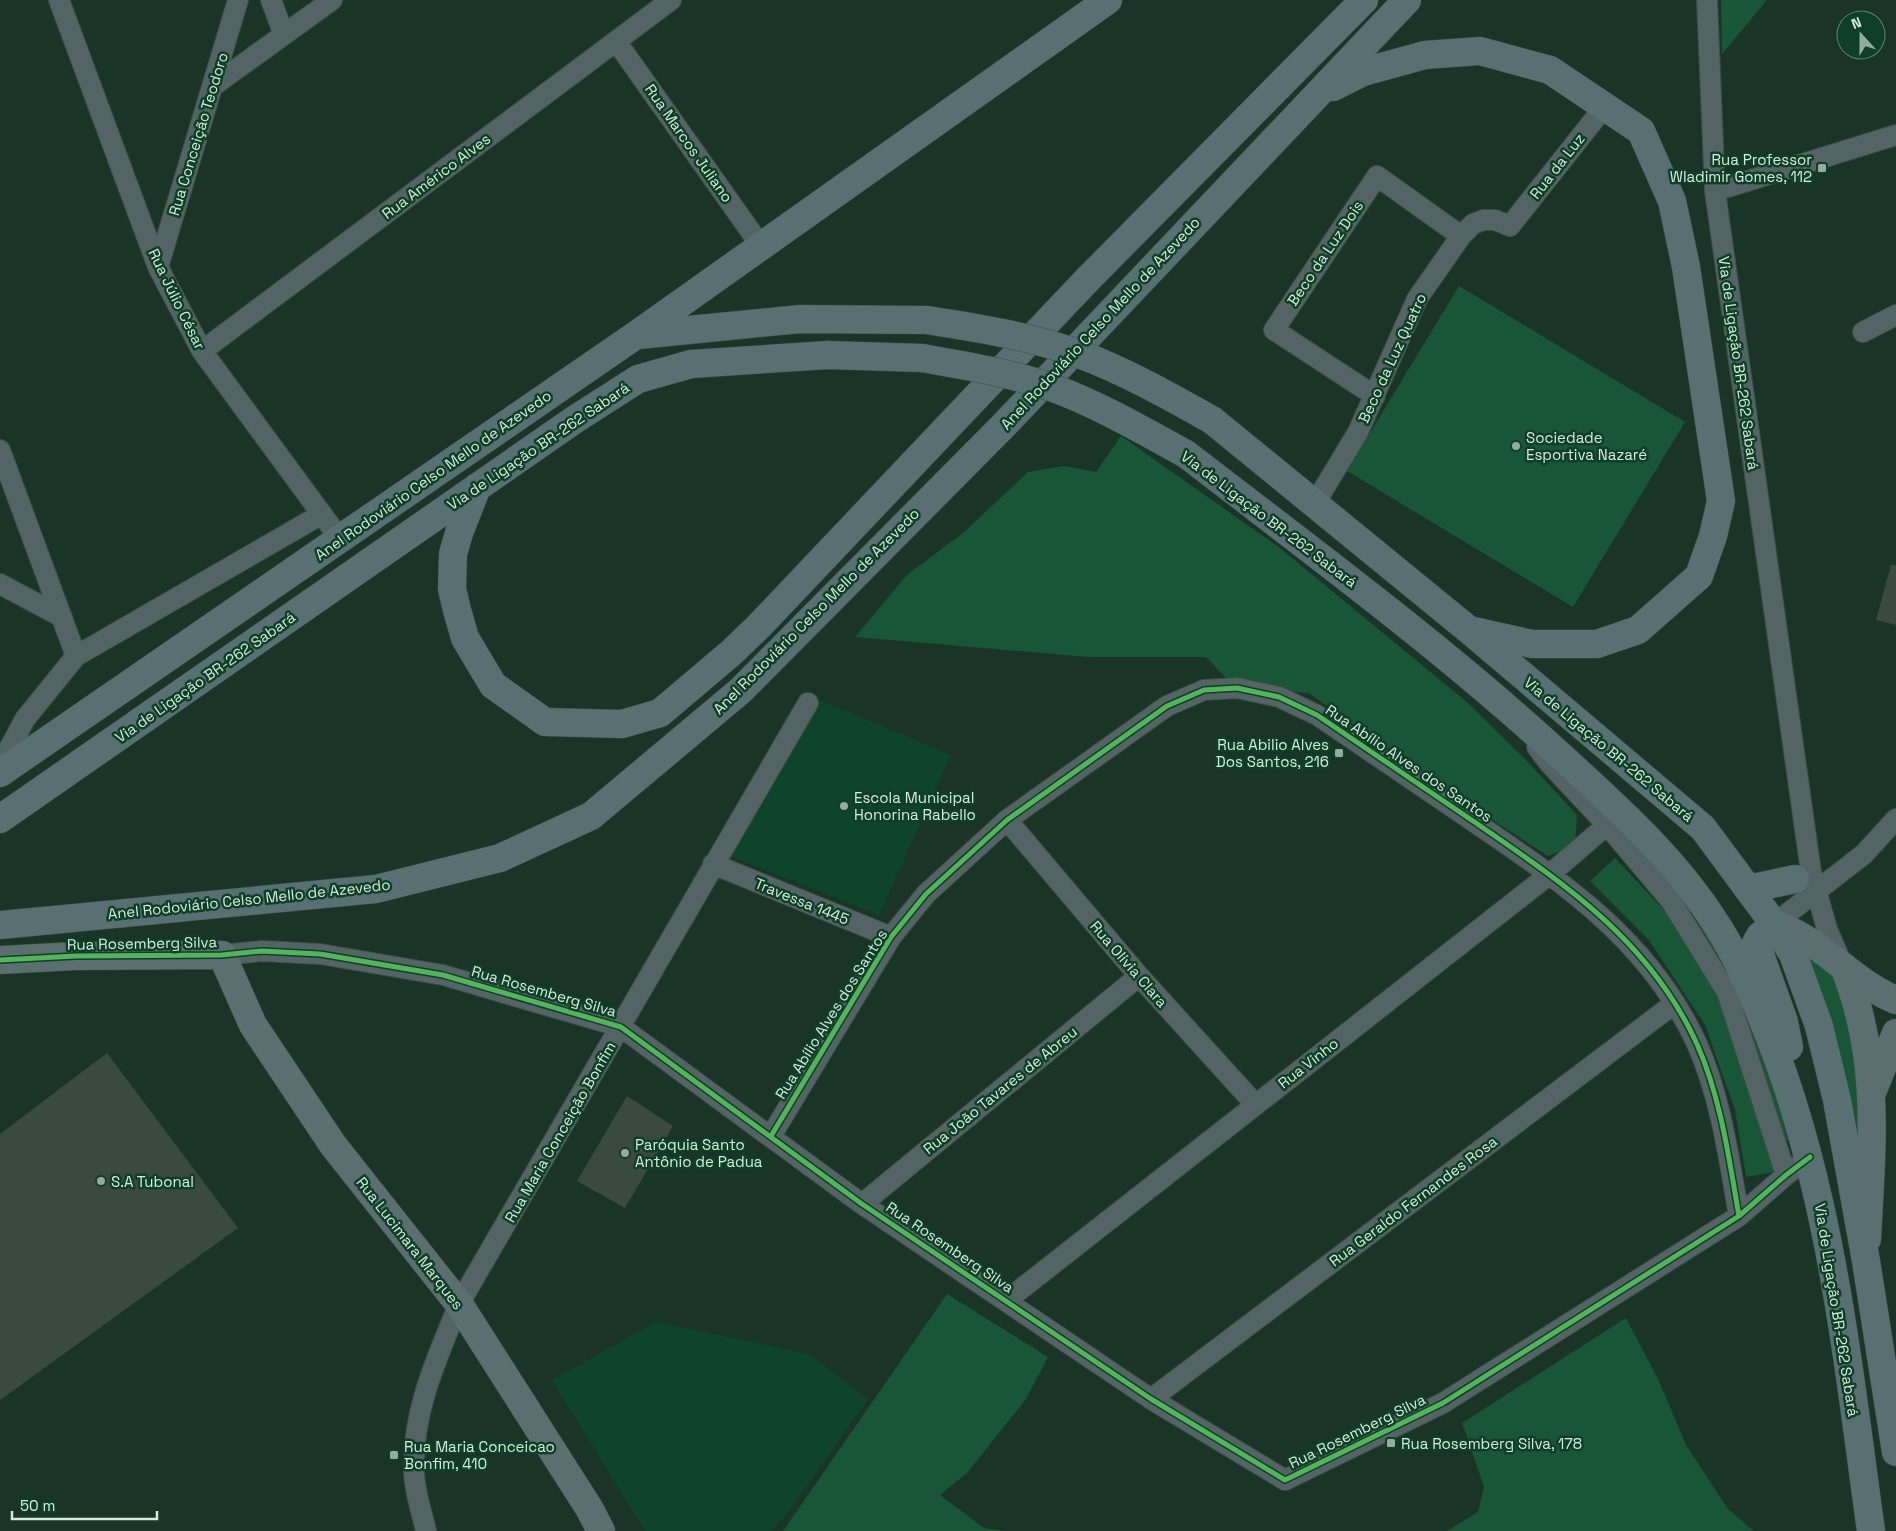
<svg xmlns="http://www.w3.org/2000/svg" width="1896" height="1531" font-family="'Space Grotesk',sans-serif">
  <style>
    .built { fill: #0d442a }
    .green { fill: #195537 }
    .building { fill: #3a4b3e }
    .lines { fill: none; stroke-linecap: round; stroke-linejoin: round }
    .street-casing { stroke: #3a4f44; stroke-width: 22 }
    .secondary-casing { stroke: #3a4f44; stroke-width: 29 }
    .highway-casing { stroke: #3a4f44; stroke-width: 29 }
    .street { stroke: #546465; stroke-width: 20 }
    .secondary { stroke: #5b6e70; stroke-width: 28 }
    .highway { stroke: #587072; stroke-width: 28 }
    .highway-bridge-casing { stroke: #3a4f44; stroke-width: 29; stroke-linecap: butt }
    .highway-bridge { stroke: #587072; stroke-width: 28 }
    .cycleway-casing { stroke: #0f3f27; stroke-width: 8 }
    .cycleway { stroke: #56b35d; stroke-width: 5 }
    .poi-dot { fill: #93ac9d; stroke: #0f3f27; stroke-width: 2 }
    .labels { text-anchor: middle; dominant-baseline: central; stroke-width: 5; stroke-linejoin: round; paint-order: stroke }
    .street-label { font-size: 15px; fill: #d4ecdc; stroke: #0f3f27 }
    .poi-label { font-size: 15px; fill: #d4ecdc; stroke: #0f3f27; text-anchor: start }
  </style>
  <rect width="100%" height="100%" fill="#1a3427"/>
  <path class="built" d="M 820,700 L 951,755 L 879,915 L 732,857 Z
    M 656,1322 L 809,1354 L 868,1399 L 787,1514 L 771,1531 L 645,1531 L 552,1380 Z"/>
  <path class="green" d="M 1721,0 L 1767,0 L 1722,54 Z
    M 1459,286 L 1685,422 L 1573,607 L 1347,471 Z
    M 1121,436 L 1280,548 L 1468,703 L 1527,761 L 1577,815 L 1575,845 L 1548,856 L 1437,784 L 1310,694 L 1228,680 L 1206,657 L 1089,657 L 855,637 L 907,575 L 963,533 L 1028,472 L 1064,466 L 1096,472 Z
    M 1640,843 L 1685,890 L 1750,1009 L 1789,1141 L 1784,1140 L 1742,1010 Z
    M 1615,858 L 1664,910 L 1719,996 L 1775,1172 L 1746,1177 L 1735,1110 L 1705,1025 L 1649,940 L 1590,881 Z
    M 1803,941 L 1832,973 L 1850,1019 L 1862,1094 L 1859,1160 Z
    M 947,1294 L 1048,1357 L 1026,1399 L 967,1473 L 940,1495 L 984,1528 L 1005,1531 L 783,1531 Z
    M 1626,1318 L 1658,1379 L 1686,1445 L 1728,1509 L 1754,1531 L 1447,1531 L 1478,1512 L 1484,1487 L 1462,1423 Z"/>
  <path class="building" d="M 1891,565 L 1896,565 L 1896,625 L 1876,620 Z
    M 107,1053 L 238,1228 L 0,1400 L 0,1134 Z
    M 627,1096 L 673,1126 L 625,1208 L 577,1181 Z"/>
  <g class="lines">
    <g class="street-casing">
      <path id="street" d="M 59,0 L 158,267 L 202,351 L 340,539
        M 271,0 L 284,35
        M 1707,0 L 1715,191 L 1811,872 L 1827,929 L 1843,966
        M 616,41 L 761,246
        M 213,86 L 332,0
        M 1715,191 L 1896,135
        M 158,267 L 238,0
        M 1863,332 L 1896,315
        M 202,351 L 671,0
        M 1375,396 L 1274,330 L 1377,176 L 1461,236
        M 0,450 L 76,656
        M 1314,505 L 1358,432 L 1417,299 L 1461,236 L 1473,224 L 1483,220 L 1495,220 L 1510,226 L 1605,106
        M 0,584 L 62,617
        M 1537,747 L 1549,763 L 1607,825 L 1671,901 L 1727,992 L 1786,1175
        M 0,766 L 25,719 L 76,656 L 322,514
        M 1007,820 L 1139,976 L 1255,1104
        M 713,864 L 891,937
        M 1774,924 L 1864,854 L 1896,819
        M 222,955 L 262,951 L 320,954 L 443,975 L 621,1027 L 862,1204 L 1151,1399 L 1285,1480 L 1443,1403 L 1739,1216 L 1786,1175 L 1810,1157
        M 771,1136 L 891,937 L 926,894 L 1007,820 L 1167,706 L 1204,690 L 1237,688 L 1279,697 L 1317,715 C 1368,750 1419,784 1470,819 C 1562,882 1649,939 1697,1044 C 1721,1098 1729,1159 1739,1216
        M 862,1204 L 1139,976
        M 1007,1300 L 1550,874 L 1607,825
        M 1151,1399 L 1675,1003
        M 426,1531 C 422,1512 414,1491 414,1471 C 412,1411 437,1358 459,1304 L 808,703"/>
    </g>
    <g class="secondary-casing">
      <path id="secondary" d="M 1774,924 C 1821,939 1851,982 1896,1000
        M 0,960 L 76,956 L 222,955 L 253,1025 L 333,1145 L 459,1304 L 589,1508 L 601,1531
        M 1844,967 C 1881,1059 1872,1143 1867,1239
        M 1873,1090 L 1896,1033"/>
    </g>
    <g class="highway-casing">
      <path id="highway" d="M 1333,87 L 1363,72 L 1425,55 L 1480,51 L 1550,70 L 1641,131 L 1672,201 L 1686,267 L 1721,501 L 1713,536 L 1699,576 L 1638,630 L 1597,644 L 1532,644 L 1473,631
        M 638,335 L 800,319 L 927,320
        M 1212,420 L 1469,630 L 1703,828 L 1774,924 L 1793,954 L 1819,1026 L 1837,1100 L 1866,1261 L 1896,1452
        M 1186,454 C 1314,553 1445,649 1564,759 C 1621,811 1677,861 1718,927 C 1736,955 1750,987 1762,1018 C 1830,1181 1847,1358 1871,1531
        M 477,487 L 459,533 L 453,554 L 452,589 L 457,610 L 465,638 L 493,685 L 545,722 L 622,724 L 660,713 L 732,652 L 759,626 L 1087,280 L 1364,0
        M 0,773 L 636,335 L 1108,0
        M 0,819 L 574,420 L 638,379 L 691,364 L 828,355 L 922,358
        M 1748,889 L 1795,879
        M 1774,924 L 1760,936 L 1756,943 L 1784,1022 L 1789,1047
        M 0,925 L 376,889 L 500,858 L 591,816 L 740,691 L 1004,425 L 1407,0"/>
    </g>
    <use href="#street" class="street"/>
    <use href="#secondary" class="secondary"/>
    <use href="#highway" class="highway"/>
    <g class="highway-bridge-casing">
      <path id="highway-bridge" d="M 927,320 C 978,328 1030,336 1079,354 C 1125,371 1169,396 1212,420
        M 922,358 C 966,366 1013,373 1056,389 C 1101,406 1144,431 1186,454"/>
    </g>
    <use href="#highway-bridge" class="highway-bridge"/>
    <g class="cycleway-casing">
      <path id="cycleway" d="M 0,960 L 76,956 L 222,955 L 262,951 L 320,954 L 443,975 L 621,1027 L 862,1204 L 1151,1399 L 1285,1480 L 1443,1403 L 1739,1216 L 1786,1175 L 1810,1157
        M 771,1136 L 891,937 L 926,894 L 1007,820 L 1167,706 L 1204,690 L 1237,688 L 1279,697 L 1317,715 C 1368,750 1419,784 1470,819 C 1562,882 1649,939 1697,1044 C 1721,1098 1729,1159 1739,1216"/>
    </g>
    <use href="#cycleway" class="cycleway"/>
  </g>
  <g class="poi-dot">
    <rect x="1817" y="163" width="10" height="10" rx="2.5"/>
    <circle cx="1516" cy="446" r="5"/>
    <rect x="1334" y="748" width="10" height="10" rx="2.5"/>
    <circle cx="844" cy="806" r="5"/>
    <circle cx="625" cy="1153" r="5"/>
    <circle cx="101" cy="1181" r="5"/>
    <rect x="1386" y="1438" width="10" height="10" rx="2.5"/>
    <rect x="389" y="1450" width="10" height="10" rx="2.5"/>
  </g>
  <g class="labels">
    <g class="street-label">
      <text transform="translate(198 134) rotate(-73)">Rua Conceição Teodoro</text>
      <text transform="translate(689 143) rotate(55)">Rua Marcos Juliano</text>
      <text transform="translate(1557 166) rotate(-52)">Rua da Luz</text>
      <text transform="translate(436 176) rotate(-37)">Rua Américo Alves</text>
      <text transform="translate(1325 253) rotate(-56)">Beco da Luz Dois</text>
      <text transform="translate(177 299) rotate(64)">Rua Júlio César</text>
      <text transform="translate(1100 323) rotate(-47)">Anel Rodoviário Celso Mello de Azevedo</text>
      <text transform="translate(1392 358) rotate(-65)">Beco da Luz Quatro</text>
      <text transform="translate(1739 363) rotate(82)">Via de Ligação BR-262 Sabará</text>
      <text transform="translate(538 446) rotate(-34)">Via de Ligação BR-262 Sabará</text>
      <text transform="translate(433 475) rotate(-35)">Anel Rodoviário Celso Mello de Azevedo</text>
      <text transform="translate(1269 519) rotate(37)">Via de Ligação BR-262 Sabará</text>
      <text transform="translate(816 611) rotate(-45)">Anel Rodoviário Celso Mello de Azevedo</text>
      <text transform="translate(205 677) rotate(-35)">Via de Ligação BR-262 Sabará</text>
      <text transform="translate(1609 749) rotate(40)">Via de Ligação BR-262 Sabará</text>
      <text transform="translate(1409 763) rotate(34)">Rua Abílio Alves dos Santos</text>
      <text transform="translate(249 899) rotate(-6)">Anel Rodoviário Celso Mello de Azevedo</text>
      <text transform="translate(802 901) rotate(22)">Travessa 1445</text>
      <text transform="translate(142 943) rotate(-1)">Rua Rosemberg Silva</text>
      <text transform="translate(1129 964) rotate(49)">Rua Olívia Clara</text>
      <text transform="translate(544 991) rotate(16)">Rua Rosemberg Silva</text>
      <text transform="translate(831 1014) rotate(-58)">Rua Abílio Alves dos Santos</text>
      <text transform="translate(1308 1063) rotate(-38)">Rua Vinho</text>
      <text transform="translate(1000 1090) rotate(-39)">Rua João Tavares de Abreu</text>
      <text transform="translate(560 1132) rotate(-60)">Rua Maria Conceição Bonfim</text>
      <text transform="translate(1413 1201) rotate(-37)">Rua Geraldo Fernandes Rosa</text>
      <text transform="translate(410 1243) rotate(52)">Rua Lucimara Marques</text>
      <text transform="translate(950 1247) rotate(34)">Rua Rosemberg Silva</text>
      <text transform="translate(1837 1310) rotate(81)">Via de Ligação BR-262 Sabará</text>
      <text transform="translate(1357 1431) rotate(-26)">Rua Rosemberg Silva</text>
    </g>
    <g class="poi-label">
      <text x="1812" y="159" text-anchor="end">Rua Professor<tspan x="1812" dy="17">Wladimir Gomes, 112</tspan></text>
      <text x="1526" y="437">Sociedade<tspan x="1526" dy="17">Esportiva Nazaré</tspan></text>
      <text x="1329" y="744" text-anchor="end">Rua Abilio Alves<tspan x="1329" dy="17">Dos Santos, 216</tspan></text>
      <text x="854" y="797">Escola Municipal<tspan x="854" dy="17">Honorina Rabello</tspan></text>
      <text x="635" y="1144">Paróquia Santo<tspan x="635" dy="17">Antônio de Padua</tspan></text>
      <text x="111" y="1181">S.A Tubonal</text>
      <text x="1401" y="1443">Rua Rosemberg Silva, 178</text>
      <text x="404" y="1446">Rua Maria Conceicao<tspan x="404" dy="17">Bonfim, 410</tspan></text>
    </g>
  </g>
  <g transform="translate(1861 35) rotate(339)"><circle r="24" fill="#0f3f27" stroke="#5e846f"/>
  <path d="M0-4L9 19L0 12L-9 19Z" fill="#93ac9d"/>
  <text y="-8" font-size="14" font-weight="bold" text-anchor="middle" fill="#d4ecdc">N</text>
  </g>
  <path d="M12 1511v8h145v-8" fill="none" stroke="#d4ecdc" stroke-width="2.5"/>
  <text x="20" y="1511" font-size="15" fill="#d4ecdc" stroke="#0f3f27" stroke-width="4" paint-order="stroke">50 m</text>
</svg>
